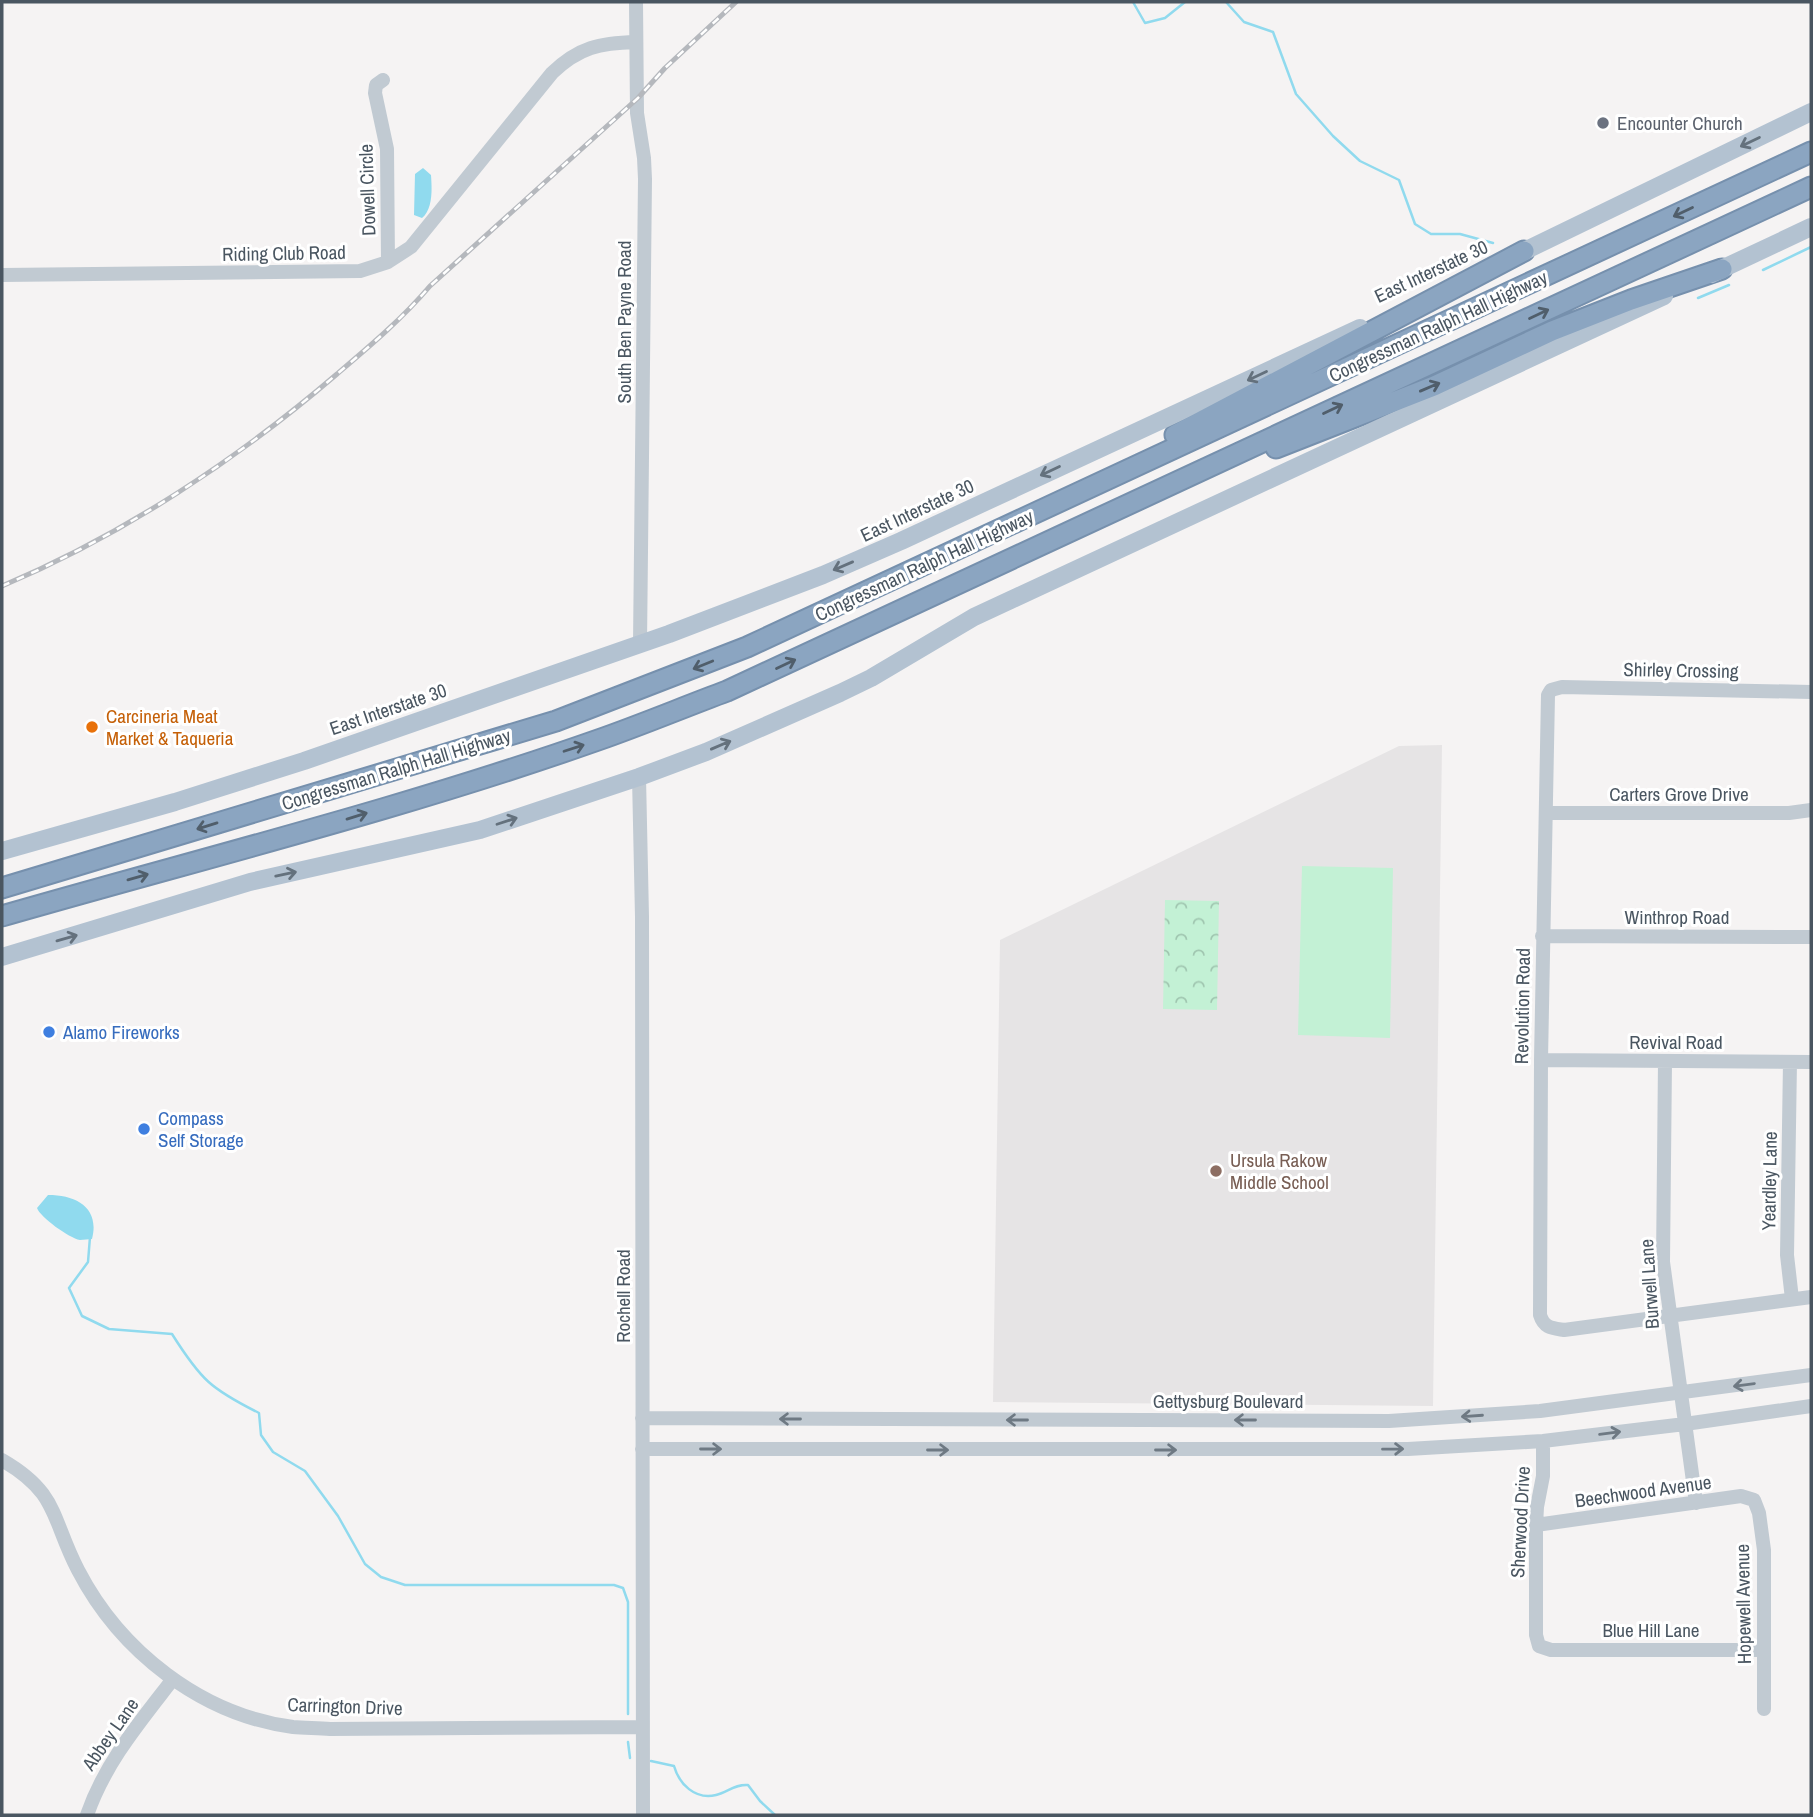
<svg xmlns="http://www.w3.org/2000/svg" width="1813" height="1817" font-family="'Archivo Narrow',sans-serif">
  <style>
    .education { fill: #e6e4e5 }
    .green { fill: #c3f1d5 }
    .park { fill: url(#park-crowns) }
    .water { fill: #90daee }
    .lines { fill: none; stroke-linecap: round; stroke-linejoin: round }
    .stream { stroke: #90daee; stroke-width: 2.5 }
    .highway-casing { stroke: #7690ad; stroke-width: 23 }
    .minor { stroke: #c1cad2; stroke-width: 14 }
    .major { stroke: #b3c2d1; stroke-width: 18 }
    .highway { stroke: #8ba5c1; stroke-width: 19 }
    .rail-casing { stroke: #b5b8bd; stroke-width: 5 }
    .rail { stroke: #fff; stroke-width: 2.5; stroke-dasharray: 8; stroke-linecap: butt }
    .oneway { stroke: #64717d }
    .oneway2 { stroke: #505e6b }
    .oneway3 { stroke: #6e7983 }
    .worship-dot { fill: #6b7280; stroke: #fff; stroke-width: 2.5 }
    .food-dot { fill: #e8710a; stroke: #fff; stroke-width: 2.5 }
    .shop-dot { fill: #3f7fe0; stroke: #fff; stroke-width: 2.5 }
    .education-dot { fill: #8d6e63; stroke: #fff; stroke-width: 2.5 }
    .labels { text-anchor: middle; dominant-baseline: central; stroke-width: 6; stroke-linejoin: round; paint-order: stroke }
    .worship-label { font-size: 19px; fill: #5b616d; stroke: #fff; text-anchor: start }
    .street-label { font-size: 19px; fill: #4a5661; stroke: #fff }
    .food-label { font-size: 19px; fill: #c56008; stroke: #fff; text-anchor: start }
    .shop-label { font-size: 19px; fill: #366cbe; stroke: #fff; text-anchor: start }
    .education-label { font-size: 19px; fill: #785e54; stroke: #fff; text-anchor: start }
  </style>
  <defs>
    <pattern id="park-crowns" width="20" height="18" patternUnits="userSpaceOnUse" patternTransform="scale(1.75)"><rect width="20" height="18" fill="#c3f1d5"/><path d="M2 6a3 3 0 1 1 6 0M12 15a3 3 0 1 1 6 0" fill="none" stroke="#a0c6b0"/></pattern>
  </defs>
  <rect width="100%" height="100%" fill="#f5f3f3"/>
  <path class="education" d="M 1442,745 L 1433,1406 L 993,1402 L 1000,940 L 1399,746 Z"/>
  <path class="green" d="M 1302,866 L 1393,868 L 1390,1038 L 1298,1035 Z"/>
  <path class="park" d="M 1165,900 L 1219,901 L 1217,1010 L 1163,1009 Z"/>
  <path class="water" d="M 423,168 L 431,175 C 432,189 433,209 422,218 L 414,215 L 415,174 Z
    M 48,1195 C 77,1195 100,1208 92,1239 C 88,1239 84,1240 80,1240 C 69,1238 40,1217 37,1208 Z"/>
  <g class="lines">
    <path class="stream" d="M 1133,2 L 1145,23 L 1165,18 L 1185,2
      M 1226,2 L 1244,22 L 1273,32 L 1296,94 L 1333,136 L 1360,161 L 1399,180 L 1415,224 L 1431,234 L 1460,234 L 1493,243
      M 1763,270 L 1811,247
      M 1698,298 L 1729,285
      M 90,1237 L 88,1262 L 69,1288 L 82,1316 L 109,1329 L 172,1334 C 201,1380 211,1389 259,1413 L 261,1435 L 273,1452 L 305,1471 L 338,1516 L 365,1564 L 381,1577 L 405,1585 L 614,1585 L 623,1588 L 628,1602 L 628,1714
      M 628,1742 L 630,1758
      M 651,1761 L 674,1766 C 679,1784 695,1800 716,1795 C 728,1792 735,1784 748,1785 L 760,1801 L 775,1815"/>
    <g class="highway-casing">
      <path id="highway" d="M 1175,435 L 1524,251
        M 1276,448 L 1434,386 L 1552,331 L 1631,300 L 1722,269
        M 2,888 L 556,721 L 747,647 L 1811,152
        M 2,916 C 200,859 402,809 598,740 C 641,725 684,707 727,691 L 1811,187"/>
    </g>
    <path class="minor" d="M 636,2 L 637,113 L 644,158 L 645,179 L 640,644
      M 383,80 L 376,85 L 375,93 L 387,149 L 388,262
      M 2,275 L 360,271 L 388,262 L 411,247 L 552,73 C 579,47 600,43 636,42
      M 1811,692 L 1562,687 L 1551,690 L 1548,695 L 1541,1060 L 1540,1315 C 1544,1328 1552,1328 1564,1330 L 1811,1297
      M 639,777 L 642,917 L 643,1815
      M 1546,813 L 1789,813 L 1811,810
      M 1542,936 L 1811,937
      M 1541,1060 L 1811,1062
      M 1665,1061 L 1663,1262 L 1696,1503
      M 1790,1062 L 1787,1255 L 1792,1299
      M 642,1418 L 1389,1421 L 1540,1411 L 1811,1375
      M 1543,1441 L 1543,1476 L 1537,1507 L 1536,1525 L 1536,1635 L 1539,1646 L 1551,1650 L 1763,1650
      M 642,1449 L 1408,1449 L 1543,1441 L 1685,1424 L 1811,1406
      M 2,1460 C 59,1493 51,1518 78,1570 C 120,1651 201,1715 293,1727 C 305,1728 318,1728 330,1729 L 642,1727
      M 1536,1525 L 1741,1496 L 1754,1500 L 1759,1513 L 1764,1550 L 1764,1709
      M 87,1815 C 105,1763 139,1723 173,1679"/>
    <path class="major" d="M 1512,257 L 1811,112
      M 1711,274 L 1811,227
      M 2,851 L 175,802 L 304,761 L 669,634 L 823,575 L 901,541 L 1360,328
      M 2,957 L 250,882 L 480,830 L 639,777 L 706,752 L 840,693 L 871,678 L 974,617 L 1664,296"/>
    <use href="#highway" class="highway"/>
    <g class="rail-casing">
      <path id="rail" d="M 2,586 C 123,535 238,459 337,374 C 370,346 402,319 430,286 L 638,98 L 665,68 L 736,2"/>
    </g>
    <use href="#rail" class="rail"/>
  </g>
  <defs><path id="oneway-shaft" d="M-6 0H5M1.5-3L5.5 0L1.5 3" fill="none" stroke-width="1.6" stroke-linecap="round" stroke-linejoin="round" transform="scale(1.75)"/></defs>
  <g class="oneway">
    <use href="#oneway-shaft" transform="translate(1750 142) rotate(154)"/>
    <use href="#oneway-shaft" transform="translate(1257 376) rotate(155)"/>
    <use href="#oneway-shaft" transform="translate(1050 471) rotate(155)"/>
    <use href="#oneway-shaft" transform="translate(843 566) rotate(157)"/>
    <use href="#oneway-shaft" transform="translate(721 745) rotate(-23)"/>
    <use href="#oneway-shaft" transform="translate(507 821) rotate(-18)"/>
    <use href="#oneway-shaft" transform="translate(286 874) rotate(-12)"/>
    <use href="#oneway-shaft" transform="translate(67 938) rotate(-16)"/>
  </g>
  <g class="oneway2">
    <use href="#oneway-shaft" transform="translate(1683 212) rotate(155)"/>
    <use href="#oneway-shaft" transform="translate(1539 314) rotate(-25)"/>
    <use href="#oneway-shaft" transform="translate(1430 387) rotate(-23)"/>
    <use href="#oneway-shaft" transform="translate(1333 409) rotate(-25)"/>
    <use href="#oneway-shaft" transform="translate(786 664) rotate(-25)"/>
    <use href="#oneway-shaft" transform="translate(703 665) rotate(158)"/>
    <use href="#oneway-shaft" transform="translate(574 748) rotate(-18)"/>
    <use href="#oneway-shaft" transform="translate(357 816) rotate(-17)"/>
    <use href="#oneway-shaft" transform="translate(207 826) rotate(163)"/>
    <use href="#oneway-shaft" transform="translate(138 877) rotate(-16)"/>
  </g>
  <g class="oneway3">
    <use href="#oneway-shaft" transform="translate(1744 1385) rotate(172)"/>
    <use href="#oneway-shaft" transform="translate(1472 1416) rotate(176)"/>
    <use href="#oneway-shaft" transform="translate(790 1419) rotate(-180)"/>
    <use href="#oneway-shaft" transform="translate(1017 1420) rotate(-180)"/>
    <use href="#oneway-shaft" transform="translate(1245 1420) rotate(-180)"/>
    <use href="#oneway-shaft" transform="translate(1610 1433) rotate(-7)"/>
    <use href="#oneway-shaft" transform="translate(711 1449)"/>
    <use href="#oneway-shaft" transform="translate(1393 1449) rotate(-1)"/>
    <use href="#oneway-shaft" transform="translate(938 1450)"/>
    <use href="#oneway-shaft" transform="translate(1166 1450)"/>
  </g>
  <circle class="worship-dot" cx="1603" cy="123" r="7"/>
  <circle class="food-dot" cx="92" cy="727" r="7"/>
  <g class="shop-dot">
    <circle cx="49" cy="1032" r="7"/>
    <circle cx="144" cy="1129" r="7"/>
  </g>
  <circle class="education-dot" cx="1216" cy="1171" r="7"/>
  <g class="labels">
    <g class="worship-label">
      <text x="1617" y="123">Encounter Church</text>
    </g>
    <g class="street-label">
      <text transform="translate(367 190) rotate(-92)">Dowell Circle</text>
      <text transform="translate(284 253) rotate(-1)">Riding Club Road</text>
      <text transform="translate(1431 271) rotate(-25)">East Interstate 30</text>
      <text transform="translate(624 322) rotate(-90)">South Ben Payne Road</text>
      <text transform="translate(1438 326) rotate(-25)">Congressman Ralph Hall Highway</text>
      <text transform="translate(917 510) rotate(-25)">East Interstate 30</text>
      <text transform="translate(924 565) rotate(-25)">Congressman Ralph Hall Highway</text>
      <text transform="translate(1681 670) rotate(1)">Shirley Crossing</text>
      <text transform="translate(388 709) rotate(-19)">East Interstate 30</text>
      <text transform="translate(396 769) rotate(-17)">Congressman Ralph Hall Highway</text>
      <text x="1679" y="794">Carters Grove Drive</text>
      <text x="1677" y="917">Winthrop Road</text>
      <text transform="translate(1522 1006) rotate(-89)">Revolution Road</text>
      <text x="1676" y="1042">Revival Road</text>
      <text transform="translate(1769 1181) rotate(-89)">Yeardley Lane</text>
      <text transform="translate(1649 1284) rotate(-94)">Burwell Lane</text>
      <text transform="translate(623 1296) rotate(-90)">Rochell Road</text>
      <text x="1228" y="1401">Gettysburg Boulevard</text>
      <text transform="translate(1643 1491) rotate(-8)">Beechwood Avenue</text>
      <text transform="translate(1520 1522) rotate(-87)">Sherwood Drive</text>
      <text transform="translate(1743 1604) rotate(-91)">Hopewell Avenue</text>
      <text x="1651" y="1630">Blue Hill Lane</text>
      <text transform="translate(345 1706) rotate(2)">Carrington Drive</text>
      <text transform="translate(110 1734) rotate(-55)">Abbey Lane</text>
    </g>
    <g class="food-label">
      <text x="106" y="716">Carcineria Meat<tspan x="106" dy="22">Market &amp; Taqueria</tspan></text>
    </g>
    <g class="shop-label">
      <text x="63" y="1032">Alamo Fireworks</text>
      <text x="158" y="1118">Compass<tspan x="158" dy="22">Self Storage</tspan></text>
    </g>
    <g class="education-label">
      <text x="1230" y="1160">Ursula Rakow<tspan x="1230" dy="22">Middle School</tspan></text>
    </g>
  </g>
  <rect width="1813" height="1817" fill="none" stroke="#4a5661" stroke-width="7"/>
</svg>
